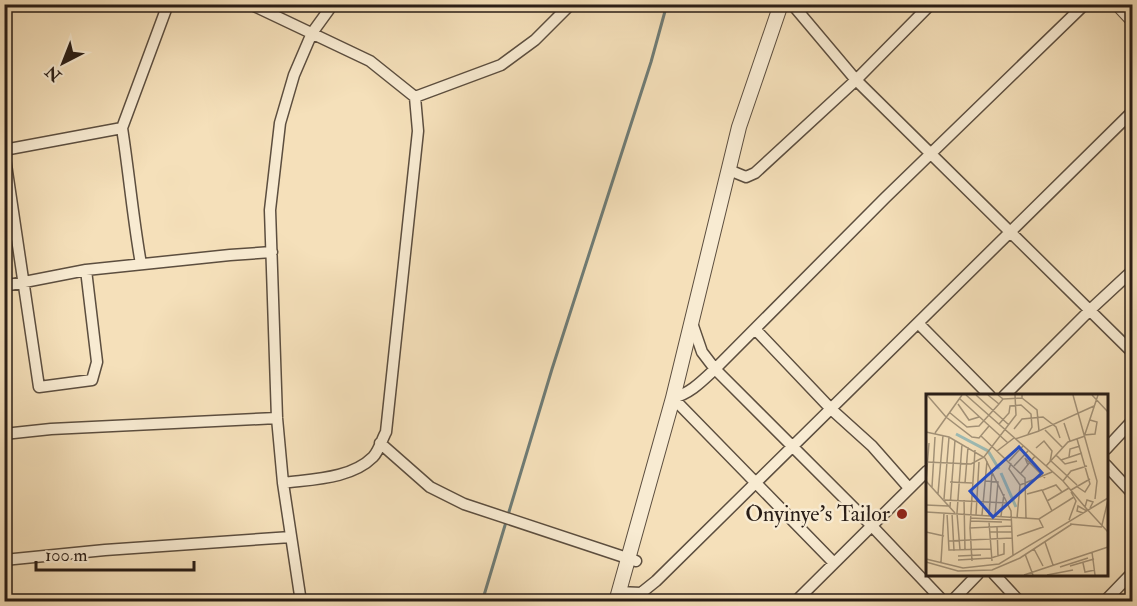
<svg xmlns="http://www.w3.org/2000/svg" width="1137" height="606" font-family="'IM FELL Double Pica',serif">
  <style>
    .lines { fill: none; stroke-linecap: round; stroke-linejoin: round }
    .stream { stroke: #6f7c76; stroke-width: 3 }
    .minor-casing { stroke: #5c4e3f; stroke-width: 13 }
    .tertiary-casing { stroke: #5c4e3f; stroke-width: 16 }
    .minor { stroke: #f8ebd2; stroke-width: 10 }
    .tertiary { stroke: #f8ebd2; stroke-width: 14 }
    .poi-dot { fill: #8f2418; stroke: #f8ebd2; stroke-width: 2 }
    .labels { text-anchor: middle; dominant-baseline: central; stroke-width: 5; stroke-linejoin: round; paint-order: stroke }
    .poi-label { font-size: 22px; fill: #291d16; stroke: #f8ebd2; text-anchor: end }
    .inset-river { fill: none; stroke: #9dbcb6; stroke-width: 3 }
    .inset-road { fill: none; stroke: #a39278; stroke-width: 1.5 }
    .view { fill: #1d4ed8; fill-opacity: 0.15; stroke: #1d4ed8; stroke-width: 3 }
    .inset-edge { fill: none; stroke: #291d16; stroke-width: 3 }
  </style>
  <rect width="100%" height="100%" fill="#f5e0ba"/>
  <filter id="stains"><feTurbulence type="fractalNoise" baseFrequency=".00333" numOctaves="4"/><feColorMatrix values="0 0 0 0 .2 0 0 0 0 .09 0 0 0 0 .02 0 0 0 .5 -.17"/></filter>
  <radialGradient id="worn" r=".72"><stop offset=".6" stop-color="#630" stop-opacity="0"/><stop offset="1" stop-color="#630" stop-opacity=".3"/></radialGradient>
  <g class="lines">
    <path class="stream" d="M 508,515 L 552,369 L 651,62 L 667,4
      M 482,602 L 506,522"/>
    <g class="minor-casing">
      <path id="minor" d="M 250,4 L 370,61 L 415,97 L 418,131 L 386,432 C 382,439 379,451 373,457 C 351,479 312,479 283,483
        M 792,4 L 856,80 L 1132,352
        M 415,97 L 501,65 L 535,40 L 571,4
        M 122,128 C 129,173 133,219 141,264
        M 4,150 L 122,128 L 168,4
        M 4,151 L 39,387 L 92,380 L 97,362 L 86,270
        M 729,170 L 746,177 L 755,173 L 856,80 L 931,4
        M 4,286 L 86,270 L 230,255 L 272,252
        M 691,320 L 702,352 L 715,369 L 871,525 L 944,602
        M 919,324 L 990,396
        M 755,329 L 831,409 L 872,446 L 909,488
        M 1004,396 L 1091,309 L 1132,271
        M 4,434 L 51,429 L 277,418
        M 380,443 L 430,487 L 464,504 L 636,561
        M 1106,449 L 1132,421
        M 1106,465 L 1132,493
        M 4,560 L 105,550 L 291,537
        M 834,563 L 673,398 C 691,393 702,381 715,369 L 885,198 L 1085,4
        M 994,574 L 1020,602
        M 618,592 L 641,593 L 656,581 L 1132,112
        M 301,602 L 283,483 L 277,418 L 270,210 L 280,123 L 294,75 L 312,33 L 333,4
        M 795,602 L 927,471
        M 951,602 L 978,574
        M 1104,602 L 1132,573"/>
    </g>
    <g class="tertiary-casing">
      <path id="tertiary" d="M 1118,4 L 1132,19
        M 616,602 L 673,398 L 739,127 L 781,4"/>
    </g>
    <use href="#minor" class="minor"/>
    <use href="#tertiary" class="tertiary"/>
  </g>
  <circle class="poi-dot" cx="902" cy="514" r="6"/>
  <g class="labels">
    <g class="poi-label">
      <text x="890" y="514">Onyinye's Tailor</text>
    </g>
  </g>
  <g transform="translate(926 394)">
    <rect width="182" height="182" fill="#f5e0ba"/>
    <path class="inset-river" d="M 30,40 L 62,57 L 73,75M 75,79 L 90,113"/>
    <path class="inset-road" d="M 1,1 L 20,23 L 46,43 L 53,44 L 63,32M 40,1 L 137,87 L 159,113M 50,1 L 83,31M 62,1 L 73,10 L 77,5M 72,1 L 77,5 L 96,4 L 96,1M 147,1 L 171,87 L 169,105M 166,1 L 182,18M 96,4 L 111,16 L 113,37 L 168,12M 34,5 L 82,49M 32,10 L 43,26 L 53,23M 23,18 L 41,33 L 53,32 L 73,10M 138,29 L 144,47M 73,30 L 83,19 L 84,12 L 95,11 L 105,20 L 106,33 L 102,40M 88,35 L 96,25 L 117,23 L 130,33 L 134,44M 119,36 L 137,54M 0,38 L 23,43 L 59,64 L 85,117 L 87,162M 9,39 L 36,1M 159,40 L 172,1M 158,41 L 169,40 L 171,28 L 164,26M 55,42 L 99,84 L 100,124M 89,45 L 113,37M 110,54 L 118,47 L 126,57 L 124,68M 49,56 L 44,134 L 86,132M 71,57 L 88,44M 130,61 L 139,70 L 151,67M 143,63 L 144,55 L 154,52M 135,66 L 156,59M 83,67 L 97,52M 125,67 L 151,91M 0,68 L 45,70 L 58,63 L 90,21 L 89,1M 85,69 L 83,75 L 94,91 L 126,78M 102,71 L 99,64 L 119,84M 88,72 L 102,57M 120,72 L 142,48 L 159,42M 95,79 L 109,62M 0,87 L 29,119M 0,87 L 3,49M 59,87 L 72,88 L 69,122M 137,87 L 145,77 L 161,72M 24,88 L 46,89M 39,89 L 42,53M 150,92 L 159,98 L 164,90 L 151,45M 6,93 L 9,43M 117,96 L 130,91 L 136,98M 145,96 L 164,85M 12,100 L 17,41M 101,100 L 116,96 L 126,117M 18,105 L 23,43M 18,106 L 82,109M 38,106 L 39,156M 121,107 L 143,94M 0,111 L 22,112M 24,113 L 29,46M 164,114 L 167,108 L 161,106 L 159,113 L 182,138M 0,118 L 113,125 L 148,103M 21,119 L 23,156 L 65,155M 26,119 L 28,157M 31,119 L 36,50M 31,119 L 34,156M 157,119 L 151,117 L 152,112 L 161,117M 50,121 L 53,68M 56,121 L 61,67M 63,122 L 66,78M 75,122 L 78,100M 44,124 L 86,126M 91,124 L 94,91M 143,126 L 150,107 L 145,98M 44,127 L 76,128M 63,128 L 66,167M 144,130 L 176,133M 176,131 L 182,106M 71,133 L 72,162M 44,134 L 46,167M 0,138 L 18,142M 64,138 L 86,138M 91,142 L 117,133 L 113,125M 22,147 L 86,144M 119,148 L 127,171M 108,155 L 117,172M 166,158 L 169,181M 99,160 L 107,181M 32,162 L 55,161M 0,165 L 37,174 L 73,170 L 182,104M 32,166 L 65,164 L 78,160 L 78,149M 0,168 L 32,177 L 66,176 L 94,164 L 146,130M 15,168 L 18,119M 157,169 L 159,178 L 169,176M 144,172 L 168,165M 134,173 L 162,164M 98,181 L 182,153M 121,181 L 147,176"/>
    <path class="view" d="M 93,53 L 116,79 L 67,123 L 44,97 Z"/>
    <rect width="182" height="182" class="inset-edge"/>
  </g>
  <rect width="1137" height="606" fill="none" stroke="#f5e0ba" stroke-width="24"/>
  <rect x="6" y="6" width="1125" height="594" fill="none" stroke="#291d16" stroke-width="3"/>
  <rect x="12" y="12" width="1113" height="582" fill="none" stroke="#291d16" stroke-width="1.5"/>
  <g transform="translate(63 63) rotate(222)" stroke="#f8ebd2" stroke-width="4.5" paint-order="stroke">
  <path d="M0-4.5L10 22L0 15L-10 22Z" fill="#291d16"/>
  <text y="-9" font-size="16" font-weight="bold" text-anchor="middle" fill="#291d16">N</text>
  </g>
  <path d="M36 561v9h158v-9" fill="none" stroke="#291d16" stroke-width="3"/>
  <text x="45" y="561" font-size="18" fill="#291d16" stroke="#f8ebd2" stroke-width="4.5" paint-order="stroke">100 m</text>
  <rect width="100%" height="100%" filter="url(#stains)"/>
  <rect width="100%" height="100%" fill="url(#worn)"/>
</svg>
